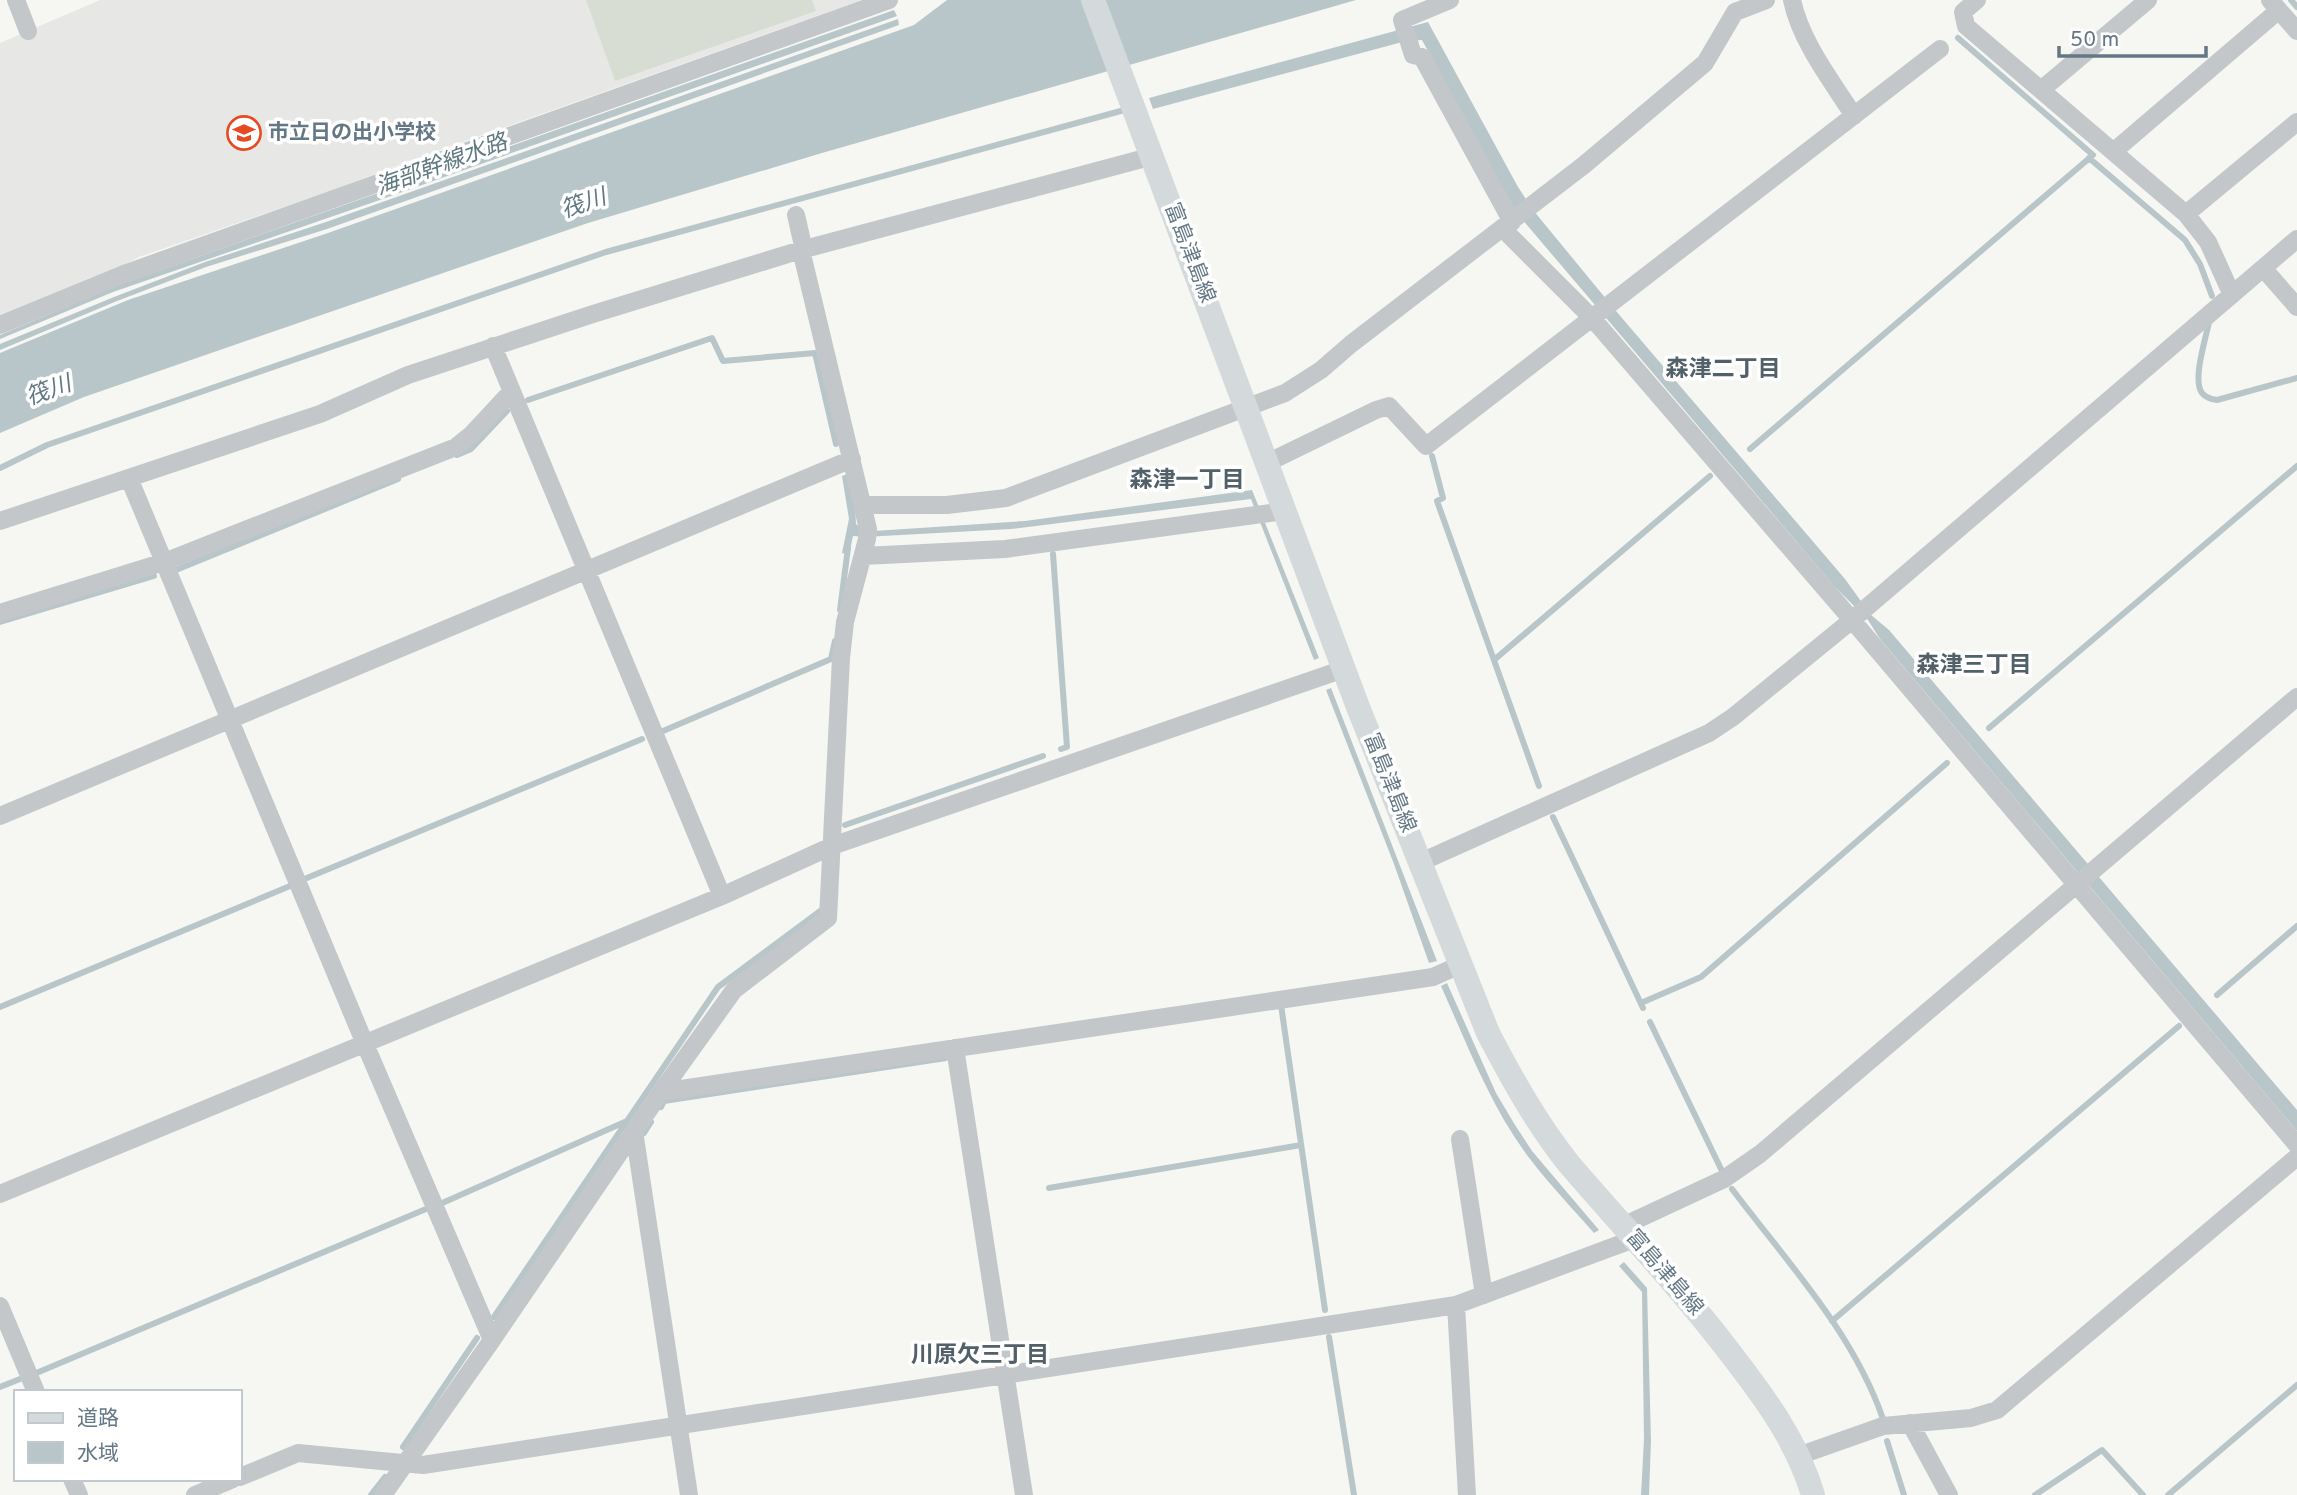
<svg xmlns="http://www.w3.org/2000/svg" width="2297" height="1495" font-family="Overpass,'Noto Sans JP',sans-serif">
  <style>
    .built { fill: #e7e8e6 }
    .pitch { fill: #d7ddd3 }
    .water { fill: #b8c6c9 }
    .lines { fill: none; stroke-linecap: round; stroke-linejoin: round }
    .stream { stroke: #b8c6c9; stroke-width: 6 }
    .street { stroke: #c3c7ca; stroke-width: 18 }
    .secondary { stroke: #d4d9dc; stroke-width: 24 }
    .labels { text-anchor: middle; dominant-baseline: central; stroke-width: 7; stroke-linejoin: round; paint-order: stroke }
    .poi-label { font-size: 21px; font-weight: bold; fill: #647784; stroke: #fff; text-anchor: start }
    .street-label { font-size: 21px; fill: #647784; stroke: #fff }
    .water-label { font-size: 23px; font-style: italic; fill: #607981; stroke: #fff }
    .neighbourhood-label { font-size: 23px; font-weight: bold; fill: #526069; stroke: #fff }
  </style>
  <rect width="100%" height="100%" fill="#f6f6f2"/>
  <path class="built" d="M 100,0 L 862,0 L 401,164 L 333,190 L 139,257 L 93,281 L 0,319 L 0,43 Z"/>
  <path class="pitch" d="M 586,0 L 812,0 L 816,11 L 615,81 Z"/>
  <path class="water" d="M 947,0 L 1356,0 L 822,153 L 588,223 L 84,397 L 0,433 L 0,353 L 128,300 L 328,233 L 914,25 Z
    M 894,10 L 897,16 L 374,202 L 113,292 L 0,339 L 0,335 L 116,286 Z
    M 898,19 L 899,25 L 327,229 L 206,267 L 117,301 L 0,350 L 0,344 L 114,297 L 205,262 L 326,222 Z
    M 1428,22 L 1518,187 L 1533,210 L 1616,311 L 1845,579 L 1871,615 L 1889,630 L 2297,1110 L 2297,1131 L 1880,639 L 1868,620 L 1836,588 L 1515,211 L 1422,40 L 1406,41 L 1153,109 L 1149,98 Z
    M 848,474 L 855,505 L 856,524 L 863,530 L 874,531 L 1025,521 L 1252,490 L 1319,658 L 1314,660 L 1251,499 L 1011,529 L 864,537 L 853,536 L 849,555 L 842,553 L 849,519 L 842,476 Z
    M 1331,688 L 1437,961 L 1429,963 L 1394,864 L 1326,690 Z
    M 1447,983 L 1496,1093 L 1515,1125 L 1532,1151 L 1599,1230 L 1594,1233 C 1573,1209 1550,1185 1530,1159 C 1491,1108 1467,1044 1441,986 Z
    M 1624,1262 L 1647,1288 L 1651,1441 L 1649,1495 L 1641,1495 L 1644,1439 L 1642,1292 L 1619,1266 Z"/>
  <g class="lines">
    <path class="stream" d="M 2291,0 L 2297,7
      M 2089,158 L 2185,240 L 2200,264 L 2212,296
      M 2209,322 C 2206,338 2192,380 2202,393 C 2206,398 2211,399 2217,400 L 2297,378
      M 528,400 L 712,338 L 723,361 L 815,353 L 836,444
      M 1750,449 L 2093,155 L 1958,38
      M 457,455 L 471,449 L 507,411
      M 1432,456 L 1443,498 L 1437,501 L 1539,786
      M 0,468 L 47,445 L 606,252 L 1128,109
      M 1053,554 L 1067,747 L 1061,749
      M 176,570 L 398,479
      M 840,610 L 848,548
      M 0,622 L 154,576
      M 1494,660 L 1710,476
      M 1989,728 L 2297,466
      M 663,731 L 831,659 L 835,641
      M 1553,817 L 1643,1008
      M 845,825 L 1043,756
      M 302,880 L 642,739
      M 2217,995 L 2297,926
      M 1641,1003 L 1701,977 L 1947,763
      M 1281,1005 L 1325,1310
      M 0,1007 L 290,886
      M 1650,1022 L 1721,1169
      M 661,1107 L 664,1101 L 946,1058
      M 644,1133 L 651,1122
      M 1049,1188 L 1301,1145
      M 1732,1189 C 1787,1262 1853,1332 1883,1419
      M 440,1204 L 627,1121
      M 494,1317 L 718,987 L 823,909
      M 1832,1321 L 2179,1026
      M 1329,1337 L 1354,1495
      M 34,1374 L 426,1209
      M 0,1387 L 20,1379
      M 1887,1441 L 1904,1495
      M 403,1447 L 477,1338
      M 371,1495 L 385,1477
      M 2035,1495 L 2102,1450 L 2143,1495
      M 2168,1495 L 2297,1385"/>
    <path class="street" d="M 16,0 L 28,31
      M 1450,0 L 1402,20 L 1413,55 L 1422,57 L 1512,222
      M 1792,0 C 1801,42 1831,80 1854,116
      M 1977,0 L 1963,12 L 1966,26 L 2186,214 L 2208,242 L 2232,295
      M 2270,0 L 2297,31
      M 2041,90 L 2148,0
      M 2113,152 L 2279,10
      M 2186,214 L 2297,122
      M 796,215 L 804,250
      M 1503,229 L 1592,318 L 1852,620 L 2297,1145
      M 2263,268 L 2297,307
      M 0,325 L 124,274 L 889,0
      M 493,346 L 722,896
      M 1267,463 L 1376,410 L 1389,406 L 1426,446 L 1940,49
      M 129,478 L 365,1044 L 492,1340
      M 864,505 L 947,505 L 1006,498 L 1285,393 L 1321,370 L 1351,344 L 1584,165 L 1705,63 L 1735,12 L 1766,0
      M 0,521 L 320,414 L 408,375 L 593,314 L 801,250 L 1153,156
      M 863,556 L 1005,549 L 1285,511
      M 0,613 L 164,562 L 456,447 L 472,434 L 512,391
      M 0,816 L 852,459
      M 1421,862 L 1709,733 L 1733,717 L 1852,620 L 2297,239
      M 955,1048 L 1024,1495
      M 661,1092 L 1433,977 L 1462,964
      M 634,1131 L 689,1495
      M 1460,1139 L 1484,1295
      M 0,1194 L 722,896 L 832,846 L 1344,669
      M 1623,1226 L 1724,1179 L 1760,1154 L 2297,697
      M 1456,1305 L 1467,1495
      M 0,1306 L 36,1392
      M 1910,1423 L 1949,1495
      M 1798,1456 L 1883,1426 L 1971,1418 L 1997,1410 L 2297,1157
      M 240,1477 L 298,1453 L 423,1465 L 1456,1305 L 1634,1239
      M 72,1479 L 79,1495
      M 195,1495 L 233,1479
      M 383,1495 L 492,1340 L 661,1092 L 734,990 L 828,918 L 841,658 L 845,622 L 867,539 L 868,529 L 801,250"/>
    <path class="secondary" d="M 1093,0 L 1358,707 L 1488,1033 C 1512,1079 1537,1124 1569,1164 C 1623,1227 1681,1288 1731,1354 C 1765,1398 1797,1441 1813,1495"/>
  </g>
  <defs>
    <g id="school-ring" transform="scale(1.75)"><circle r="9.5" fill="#fff" stroke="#e74a22" stroke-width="1.5"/><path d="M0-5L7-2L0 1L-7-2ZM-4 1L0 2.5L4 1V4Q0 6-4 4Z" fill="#e74a22"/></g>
  </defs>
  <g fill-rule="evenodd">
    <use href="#school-ring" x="244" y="133"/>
  </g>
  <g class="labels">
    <g class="poi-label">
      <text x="268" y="133">市立日の出小学校</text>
    </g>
    <g class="street-label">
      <text transform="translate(1189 253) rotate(69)">富島津島線</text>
      <text transform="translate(1389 783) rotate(68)">富島津島線</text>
      <text transform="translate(1664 1273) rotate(49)">富島津島線</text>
    </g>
    <g class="water-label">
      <text transform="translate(442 166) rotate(-20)">海部幹線水路</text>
      <text transform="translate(584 205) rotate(-19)">筏川</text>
      <text transform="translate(49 392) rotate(-20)">筏川</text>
    </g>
    <g class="neighbourhood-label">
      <text x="1723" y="370">森津二丁目</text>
      <text x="1187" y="481">森津一丁目</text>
      <text x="1974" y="666">森津三丁目</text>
      <text x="980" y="1356">川原欠三丁目</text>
    </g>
  </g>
  <rect x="14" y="1390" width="228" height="91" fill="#ffffff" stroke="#c1c9ce" stroke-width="2"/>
  <rect x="28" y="1413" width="35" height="10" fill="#d4d9dc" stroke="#c1c9ce" stroke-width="2"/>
  <text x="77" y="1425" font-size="21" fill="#647784">道路</text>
  <rect x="28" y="1442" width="35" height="21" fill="#b8c6c9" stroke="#c1c9ce" stroke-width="2"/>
  <text x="77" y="1460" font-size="21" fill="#647784">水域</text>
  <path d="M2059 46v10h147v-10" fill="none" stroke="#647784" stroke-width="3.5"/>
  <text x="2070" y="46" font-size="21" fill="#647784" stroke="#ffffff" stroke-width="5" paint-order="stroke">50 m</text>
</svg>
